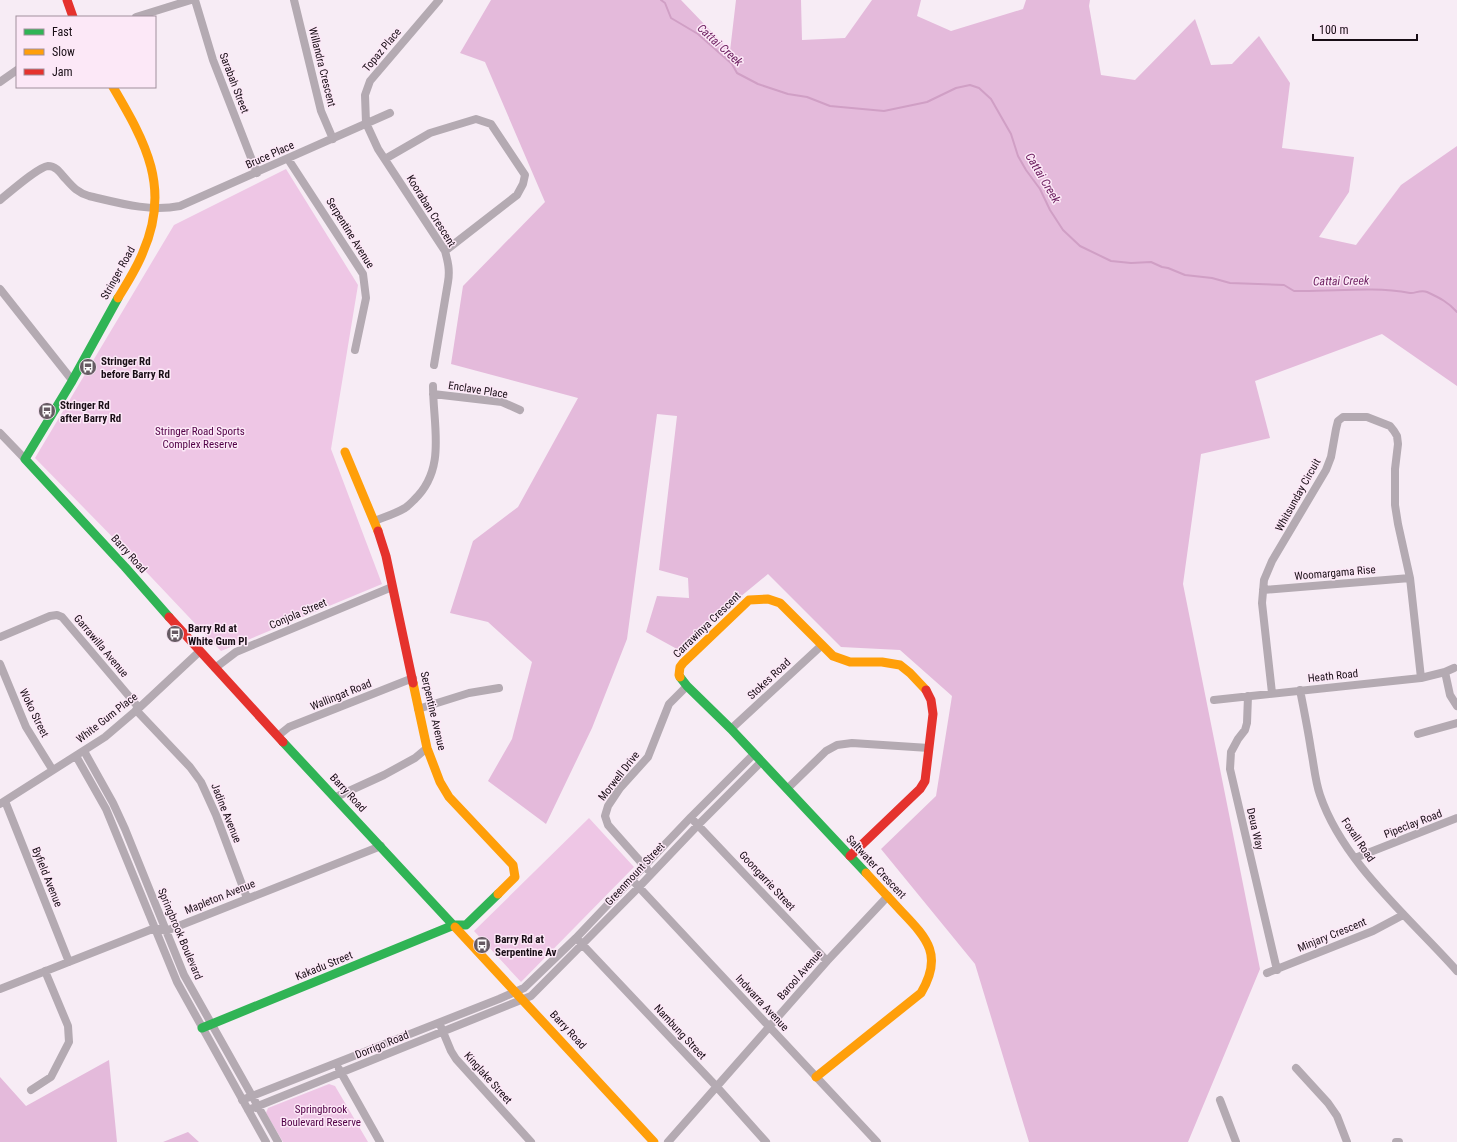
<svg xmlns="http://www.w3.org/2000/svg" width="1457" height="1142" font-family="'Roboto Condensed',sans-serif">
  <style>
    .green { fill: #eec6e5 }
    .forest { fill: #e4badb }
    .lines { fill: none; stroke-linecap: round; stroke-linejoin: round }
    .stream { stroke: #d09fc5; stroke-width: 2 }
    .street { stroke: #b4aab2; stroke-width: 8 }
    .fast { stroke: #30b455; stroke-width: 9 }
    .slow { stroke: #ff9f0a; stroke-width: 9 }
    .jam { stroke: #e5322d; stroke-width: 9 }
    .labels { text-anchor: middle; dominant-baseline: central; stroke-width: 3; stroke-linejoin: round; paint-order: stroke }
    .street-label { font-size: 11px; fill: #180d15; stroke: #fce8f7 }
    .poi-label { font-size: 11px; font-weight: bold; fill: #180d15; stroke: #fce8f7; text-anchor: start }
    .park-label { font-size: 11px; fill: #510046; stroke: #fce8f7 }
    .water-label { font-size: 12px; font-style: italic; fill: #6b1d5e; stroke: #fce8f7 }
  </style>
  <rect width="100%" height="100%" fill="#f7ecf5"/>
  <path class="green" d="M 286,169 L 358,285 L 331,449 L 382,584 L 221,651 L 134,559 L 35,458 L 174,225 Z
    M 589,818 L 634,867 L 521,982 L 474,931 Z
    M 329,1084 L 335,1086 L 368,1142 L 283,1142 L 266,1113 L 268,1108 Z"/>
  <path class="forest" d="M 491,0 L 681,0 L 730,51 L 736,0 L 801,0 L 802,40 L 845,38 L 872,0 L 921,0 L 917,16 L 951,31 L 1023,9 L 1026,0 L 1090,0 L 1089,6 L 1101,75 L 1135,80 L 1195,19 L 1211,65 L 1232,64 L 1259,36 L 1290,83 L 1282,148 L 1354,157 L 1349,192 L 1319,237 L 1356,245 L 1401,185 L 1457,146 L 1457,386 L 1382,334 L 1255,381 L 1270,438 L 1201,454 L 1183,584 L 1260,969 L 1188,1142 L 1029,1142 L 975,964 L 881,849 L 936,796 L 952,696 L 900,650 L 841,647 L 768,574 L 677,649 L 646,632 L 657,596 L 689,598 L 688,578 L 659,570 L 677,416 L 657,414 L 627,639 L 592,728 L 546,824 L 488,781 L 512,739 L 532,662 L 488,622 L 450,613 L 473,541 L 518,507 L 578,398 L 451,364 L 463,286 L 545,202 L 485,62 L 460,53 Z
    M 109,1060 L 117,1142 L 0,1142 L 0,1077 L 26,1106 Z
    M 188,1132 L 199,1142 L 163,1142 Z"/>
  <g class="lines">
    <path class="stream" d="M 661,0 L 665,3 L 671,18 L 698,34 L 732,64 L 737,73 L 758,84 L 788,94 L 807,97 L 830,106 L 884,111 L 927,102 L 956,88 L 970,85 L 979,88 L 991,99 L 1011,134 L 1018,156 L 1026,170 L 1040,189 L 1050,210 L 1063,230 L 1080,246 L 1111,261 L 1131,263 L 1151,262 L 1162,267 L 1168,268 L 1185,275 L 1212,278 L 1230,283 L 1284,285 L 1294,291 C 1334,292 1370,286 1410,293 C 1415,294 1420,289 1427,292 C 1440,298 1448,302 1457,312"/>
    <path class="street" d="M 195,0 L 213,60 L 257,173
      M 294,0 L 321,111 L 333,139
      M 136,17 L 191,0
      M 0,82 L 17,70
      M 288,159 L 363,274 L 366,298 L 355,350
      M 385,159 L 430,133 L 476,119 L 491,124 L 525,175 L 523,184 L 517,195 L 445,251
      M 0,200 C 9,193 38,167 48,166 C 55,166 59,171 63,176 C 72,186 76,192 89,196 C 119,203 149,212 180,206 L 390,113
      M 0,289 L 72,380
      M 434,365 L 448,282 C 450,270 448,262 445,251 L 378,149 L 366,123 L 365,95 L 370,81 L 439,0
      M 433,394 L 502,402 L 520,410
      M 0,433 L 25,459
      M 374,521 C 384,517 395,514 405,508 C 408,506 411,503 414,500 C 447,469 433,426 433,386
      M 1263,590 L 1410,578
      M 0,637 L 50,616 L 57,615 L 62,617 L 139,708
      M 0,664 L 26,727 L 52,769
      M 215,668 L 236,652 L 392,587
      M 1445,672 L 1450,695 L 1457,706
      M 1300,690 C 1304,710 1308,730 1311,750 C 1314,765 1315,781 1320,795 C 1343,863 1410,918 1457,971
      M 1272,693 L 1262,603 L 1264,580 L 1272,561 L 1326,470 L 1331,457 L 1336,429 L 1338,421 L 1343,417 L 1367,417 L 1390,426 L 1394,431 L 1397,436 L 1398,444 L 1395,469 L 1395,505 L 1398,524 L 1410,578 L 1421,678
      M 1248,696 L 1247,723 L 1245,730 L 1238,739 L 1231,752 L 1230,769 L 1277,970
      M 1214,700 L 1421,678 L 1445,672 L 1454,668
      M 418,709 L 469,693 L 499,688
      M 136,710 L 190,767 L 201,782 L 216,815 L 247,898
      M 731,729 L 822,645
      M 1418,734 L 1457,723
      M 279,735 L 289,727 L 413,678
      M 84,751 L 113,803 L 125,829 L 184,975 L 278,1142
      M 76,756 L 106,809 L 177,982 L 266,1142
      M 787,789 L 826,751 L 837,745 L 852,743 L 929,748
      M 336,797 L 384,775 L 415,758 L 427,748
      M 5,801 L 69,962
      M 0,804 L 105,737 L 139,708 L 200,651
      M 694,821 L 827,961
      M 1355,858 L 1457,818
      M 647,869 L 608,825 L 605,816 L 608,806 L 620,788 L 648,757 L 669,704 L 687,686
      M 635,883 L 877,1142
      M 579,941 L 716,1086 L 766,1142
      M 1267,973 L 1373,931 L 1403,915
      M 0,989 L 155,928 L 166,931 L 381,846
      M 441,1027 L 451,1051 L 456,1059 L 531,1142
      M 1296,1068 L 1328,1103 L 1337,1116 L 1347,1142
      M 339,1069 L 380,1142
      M 31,1090 L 51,1077 L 69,1042 L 68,1026 L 45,971
      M 242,1100 L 499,999 L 524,988 L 576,938 L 691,817 L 754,754
      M 1220,1100 L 1236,1142
      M 248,1110 L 531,996 L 639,887 L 698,825 L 761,762
      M 668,1142 L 827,961 L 888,896
      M 1396,1142 L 1399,1142"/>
    <path class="fast" d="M 118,298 L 71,383 L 25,459 L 125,567 L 169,617
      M 680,677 L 687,686 L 731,729 L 866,873
      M 283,742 L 455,927
      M 202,1028 L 454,925 L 466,925 L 498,894"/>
    <path class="slow" d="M 113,87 C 146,143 171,188 143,252 C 137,268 127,283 118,298
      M 345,452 L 378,531
      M 680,677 L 679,675 L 680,667 L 683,663 L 749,600 L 768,599 L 780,603 L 833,656 L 850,662 L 882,662 L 900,665 L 910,673 L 926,690
      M 413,683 L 427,748 L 440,782 L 449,797 L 513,865 L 515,877 L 498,894
      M 455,927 L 654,1142
      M 816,1077 L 921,993 C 943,956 928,939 902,912 C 890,899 878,886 866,873"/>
    <path class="jam" d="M 67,0 L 73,17
      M 378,531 L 386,556 L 413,683
      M 169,617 L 283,742
      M 850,856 L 920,789 L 925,781 L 933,714 L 931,700 L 926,690"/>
  </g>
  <defs>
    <g id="bus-disc" transform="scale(0.9)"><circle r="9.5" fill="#665b63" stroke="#fce8f7"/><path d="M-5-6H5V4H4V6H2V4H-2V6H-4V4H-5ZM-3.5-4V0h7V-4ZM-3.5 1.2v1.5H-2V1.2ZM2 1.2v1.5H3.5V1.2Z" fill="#fff"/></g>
  </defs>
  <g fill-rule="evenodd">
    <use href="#bus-disc" x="88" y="367"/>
    <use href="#bus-disc" x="47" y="411"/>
    <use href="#bus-disc" x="175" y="634"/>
    <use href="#bus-disc" x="482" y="945"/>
  </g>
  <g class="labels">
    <g class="street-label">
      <text transform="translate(382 50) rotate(-50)">Topaz Place</text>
      <text transform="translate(322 67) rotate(76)">Willandra Crescent</text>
      <text transform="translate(234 83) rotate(69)">Sarabah Street</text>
      <text transform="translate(270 155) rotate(-24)">Bruce Place</text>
      <text transform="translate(431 211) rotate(58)">Kooraban Crescent</text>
      <text transform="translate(350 233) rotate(58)">Serpentine Avenue</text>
      <text transform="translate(118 273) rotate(-61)">Stringer Road</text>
      <text transform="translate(478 390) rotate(9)">Enclave Place</text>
      <text transform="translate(1298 495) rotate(-61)">Whitsunday Circuit</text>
      <text transform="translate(129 554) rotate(48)">Barry Road</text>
      <text transform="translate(1335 573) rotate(-5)">Woomargama Rise</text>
      <text transform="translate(298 614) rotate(-23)">Conjola Street</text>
      <text transform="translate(707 625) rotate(-44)">Carrawinya Crescent</text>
      <text transform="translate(101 646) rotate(50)">Garrawilla Avenue</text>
      <text transform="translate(1333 676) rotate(-6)">Heath Road</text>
      <text transform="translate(769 679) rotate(-43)">Stokes Road</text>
      <text transform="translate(341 695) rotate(-22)">Wallingat Road</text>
      <text transform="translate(433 711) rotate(77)">Serpentine Avenue</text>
      <text transform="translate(34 713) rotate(64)">Woko Street</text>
      <text transform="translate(107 718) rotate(-38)">White Gum Place</text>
      <text transform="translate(619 776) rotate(-52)">Morwell Drive</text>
      <text transform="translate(348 793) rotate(47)">Barry Road</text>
      <text transform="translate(226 813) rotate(68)">Jadine Avenue</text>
      <text transform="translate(1413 824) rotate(-21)">Pipeclay Road</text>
      <text transform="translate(1255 829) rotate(77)">Deua Way</text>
      <text transform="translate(1358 840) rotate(56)">Foxall Road</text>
      <text transform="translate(876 867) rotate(47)">Saltwater Crescent</text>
      <text transform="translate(635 874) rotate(-47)">Greenmount Street</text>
      <text transform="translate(47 877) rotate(68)">Byfield Avenue</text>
      <text transform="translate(767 881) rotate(47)">Goongarrie Street</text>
      <text transform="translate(220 897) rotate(-22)">Mapleton Avenue</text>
      <text transform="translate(180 934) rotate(67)">Springbrook Boulevard</text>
      <text transform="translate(1332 935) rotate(-22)">Minjary Crescent</text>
      <text transform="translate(324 966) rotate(-22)">Kakadu Street</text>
      <text transform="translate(800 975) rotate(-49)">Barool Avenue</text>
      <text transform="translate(762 1003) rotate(47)">Indwarra Avenue</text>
      <text transform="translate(568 1030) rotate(47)">Barry Road</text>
      <text transform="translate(680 1032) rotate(47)">Nambung Street</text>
      <text transform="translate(382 1045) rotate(-22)">Dorrigo Road</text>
      <text transform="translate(488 1078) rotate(48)">Kinglake Street</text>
    </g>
    <g class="poi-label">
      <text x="101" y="361">Stringer Rd<tspan x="101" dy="13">before Barry Rd</tspan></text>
      <text x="60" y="405">Stringer Rd<tspan x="60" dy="13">after Barry Rd</tspan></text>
      <text x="188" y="628">Barry Rd at<tspan x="188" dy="13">White Gum Pl</tspan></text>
      <text x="495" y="939">Barry Rd at<tspan x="495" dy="13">Serpentine Av</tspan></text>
    </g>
    <g class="park-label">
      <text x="200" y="431">Stringer Road Sports<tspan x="200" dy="13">Complex Reserve</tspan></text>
      <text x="321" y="1109">Springbrook<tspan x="321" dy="13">Boulevard Reserve</tspan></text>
    </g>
    <g class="water-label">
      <text transform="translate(720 45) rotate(42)">Cattai Creek</text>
      <text transform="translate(1043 178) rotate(59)">Cattai Creek</text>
      <text transform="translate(1341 281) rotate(-1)">Cattai Creek</text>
    </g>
  </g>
  <rect x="16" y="16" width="140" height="72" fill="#fce8f7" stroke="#a1909d"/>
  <rect x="24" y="29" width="20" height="6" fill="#30b455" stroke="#a1909d"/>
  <text x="52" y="36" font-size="12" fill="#180d15">Fast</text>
  <rect x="24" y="49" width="20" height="6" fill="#ff9f0a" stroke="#a1909d"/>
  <text x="52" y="56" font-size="12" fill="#180d15">Slow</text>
  <rect x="24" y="69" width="20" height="6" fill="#e5322d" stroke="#a1909d"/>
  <text x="52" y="76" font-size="12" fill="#180d15">Jam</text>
  <path d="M1313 34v6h104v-6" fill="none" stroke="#180d15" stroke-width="2"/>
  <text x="1319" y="34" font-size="12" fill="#180d15" stroke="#fce8f7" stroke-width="3" paint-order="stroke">100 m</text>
</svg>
